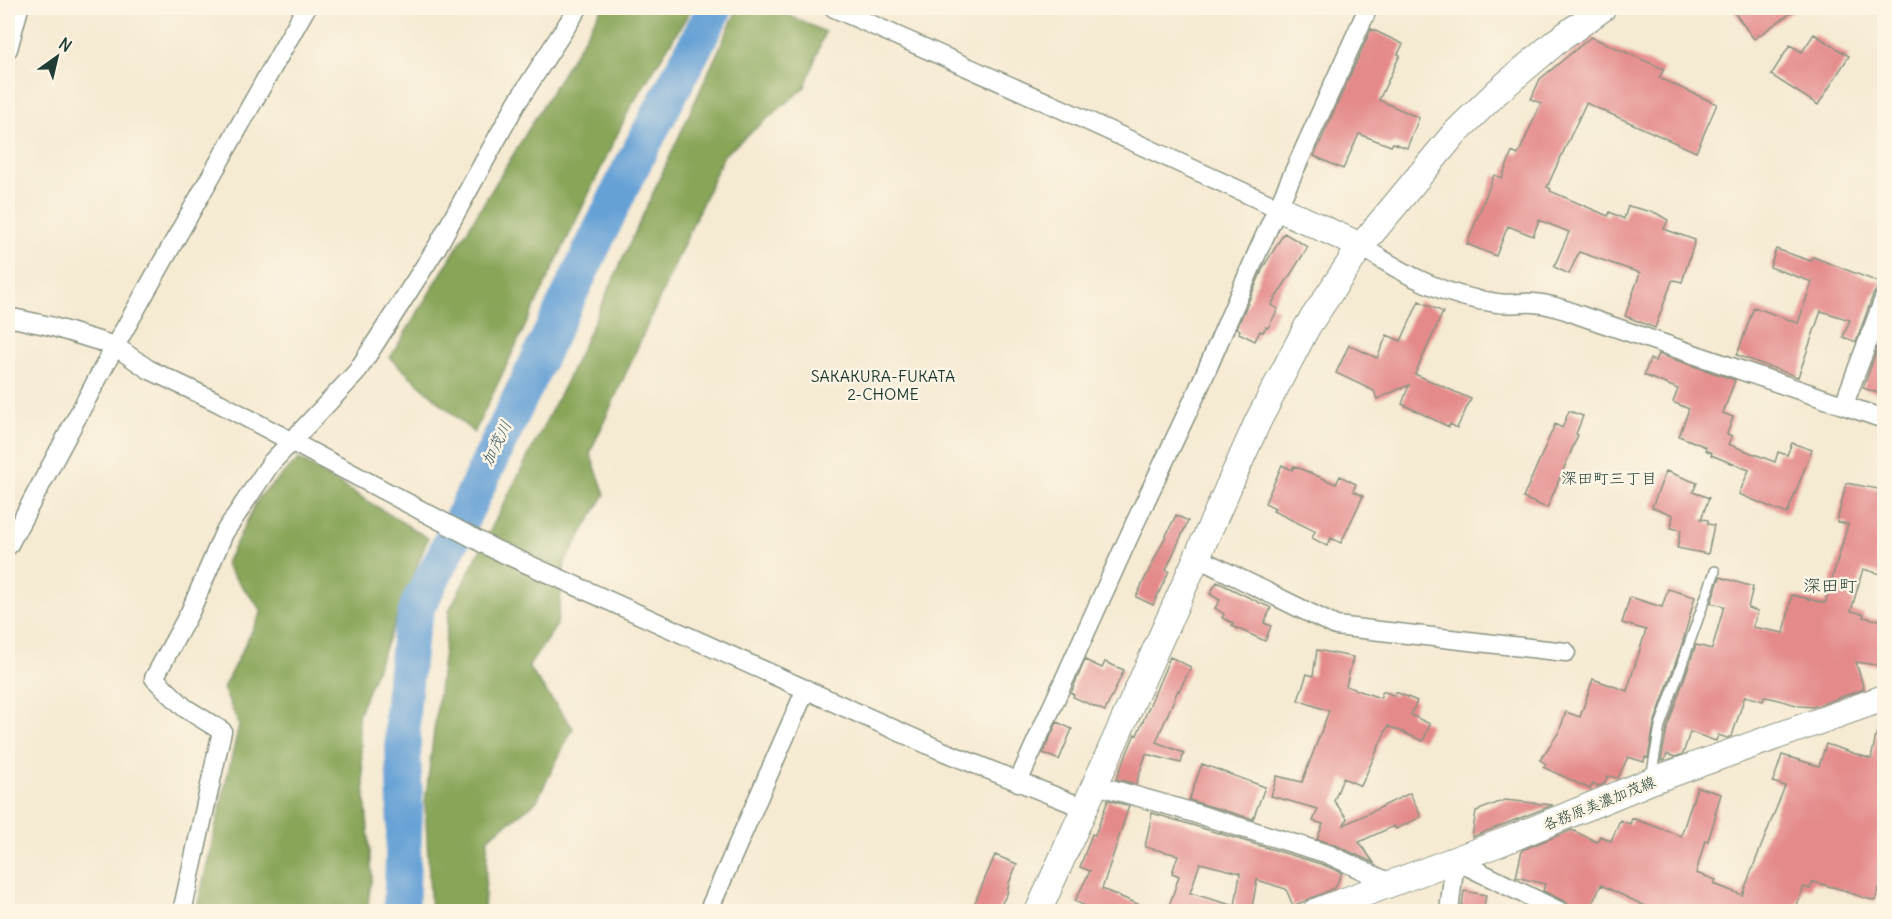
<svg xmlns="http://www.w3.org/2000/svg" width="1892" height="919" font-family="Delius,'Klee One',sans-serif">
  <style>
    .forest { fill: #88a558; stroke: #547146; stroke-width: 1.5 }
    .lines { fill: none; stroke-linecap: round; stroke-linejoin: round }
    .river { stroke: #66a1d6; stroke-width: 36 }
    .building { fill: #e48a8b; fill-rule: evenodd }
    .lane-casing { stroke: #8a9483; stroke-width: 12 }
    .street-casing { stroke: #8a9483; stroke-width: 21 }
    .secondary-casing { stroke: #8a9483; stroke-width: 28 }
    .lane { stroke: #fff; stroke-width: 9 }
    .street { stroke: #fff; stroke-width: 18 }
    .secondary { stroke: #fff; stroke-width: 26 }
    .labels { text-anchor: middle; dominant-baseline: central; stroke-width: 5; stroke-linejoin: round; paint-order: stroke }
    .street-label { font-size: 15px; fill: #1f3d34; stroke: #fcf5e5 }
    .neighbourhood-label { font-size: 16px; fill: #1f3d34; stroke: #fcf5e5 }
    .water-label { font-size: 16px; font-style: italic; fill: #345b65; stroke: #fcf5e5 }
    .quarter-label { font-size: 18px; fill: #1f3d34; stroke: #fcf5e5 }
  </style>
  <rect width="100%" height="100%" fill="#fcf5e5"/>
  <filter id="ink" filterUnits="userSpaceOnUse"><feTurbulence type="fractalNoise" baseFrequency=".0167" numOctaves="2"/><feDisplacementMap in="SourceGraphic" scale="12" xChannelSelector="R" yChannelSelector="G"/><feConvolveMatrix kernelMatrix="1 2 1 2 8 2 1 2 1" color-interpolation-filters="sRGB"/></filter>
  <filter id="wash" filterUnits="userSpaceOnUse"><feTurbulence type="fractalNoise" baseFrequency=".008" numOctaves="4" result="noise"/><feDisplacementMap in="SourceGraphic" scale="24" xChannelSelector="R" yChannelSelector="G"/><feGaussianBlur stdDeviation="1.35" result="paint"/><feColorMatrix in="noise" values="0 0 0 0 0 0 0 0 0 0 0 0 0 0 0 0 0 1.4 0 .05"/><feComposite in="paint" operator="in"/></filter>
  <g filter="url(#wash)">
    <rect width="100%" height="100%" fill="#f5ead2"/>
    <path class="forest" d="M 602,8 L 692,8 L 630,108 L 474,433 L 390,358 Z
      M 738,8 L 773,8 L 825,32 L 805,87 L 724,155 L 590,453 L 605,494 L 565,562 L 557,625 L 528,667 L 573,728 L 536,802 L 488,838 L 484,911 L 431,912 L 425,803 L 449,611 L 567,380 Z
      M 299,459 L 428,538 L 358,716 L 372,875 L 367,911 L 196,912 L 239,725 L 223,688 L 262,611 L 225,565 L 259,497 Z"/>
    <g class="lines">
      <path class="river" d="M 401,912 L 405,807 L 402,712 L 409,641 L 418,605 L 442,560 L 626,177 L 715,8"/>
    </g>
    <g id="blocks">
      <path class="building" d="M 1731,8 L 1798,8 L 1754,39 Z
        M 1371,29 L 1403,44 L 1398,54 L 1400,55 L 1379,100 L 1419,118 L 1407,148 L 1393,143 L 1391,146 L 1359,134 L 1343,169 L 1314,156 Z
        M 1814,34 L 1849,56 L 1818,105 L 1771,75 L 1790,45 L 1802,52 Z
        M 1591,37 L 1664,69 L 1659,78 L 1717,104 L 1696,152 L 1586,103 L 1547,187 L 1551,189 L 1550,191 L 1608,216 L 1610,212 L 1624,219 L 1628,206 L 1656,213 L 1668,220 L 1664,229 L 1695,240 L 1682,282 L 1674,280 L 1672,281 L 1655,328 L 1625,316 L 1640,273 L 1579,252 L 1569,274 L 1554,267 L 1569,232 L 1539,220 L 1533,236 L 1508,226 L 1496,256 L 1467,244 L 1494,175 L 1502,178 L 1512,152 L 1518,155 L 1541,103 L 1531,99 L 1540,79 Z
        M 1284,233 L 1308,247 L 1271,305 L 1278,309 L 1268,328 L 1266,327 L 1263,332 L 1260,331 L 1255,341 L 1239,333 L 1240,330 L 1237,328 L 1264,266 Z
        M 1776,249 L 1811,261 L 1813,257 L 1881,283 L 1873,295 L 1856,342 L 1843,337 L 1850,320 L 1821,311 L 1798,377 L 1737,355 L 1754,307 L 1798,323 L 1812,282 L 1770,267 Z
        M 1419,301 L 1443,312 L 1415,374 L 1471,399 L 1457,428 L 1450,424 L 1449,427 L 1402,404 L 1409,385 L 1377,399 L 1374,391 L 1336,373 L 1349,345 L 1377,358 L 1387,335 L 1401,341 Z
        M 1884,331 L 1884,395 L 1863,388 Z
        M 1658,354 L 1735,380 L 1723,413 L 1733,417 L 1727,434 L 1732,436 L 1728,444 L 1775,462 L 1778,452 L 1787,455 L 1792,443 L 1812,450 L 1787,514 L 1739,494 L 1749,470 L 1711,455 L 1712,453 L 1705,450 L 1706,447 L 1679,436 L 1689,409 L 1673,402 L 1678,389 L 1644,375 L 1650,359 L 1655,361 Z
        M 1569,411 L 1583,416 L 1576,434 L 1578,435 L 1547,508 L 1523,498 L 1555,424 L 1562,428 Z
        M 1282,465 L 1292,470 L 1294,466 L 1336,484 L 1340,476 L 1356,484 L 1353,491 L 1363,496 L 1341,543 L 1331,538 L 1327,546 L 1312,538 L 1315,531 L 1273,511 L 1275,508 L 1265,503 Z
        M 1666,471 L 1697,483 L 1693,492 L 1709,498 L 1701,519 L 1708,520 L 1708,524 L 1714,525 L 1708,554 L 1677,548 L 1681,530 L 1671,528 L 1673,515 L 1652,507 Z
        M 1846,483 L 1884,490 L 1884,575 L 1863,569 L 1851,611 L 1864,614 L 1863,617 L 1884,621 L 1884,655 L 1882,666 L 1856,662 L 1864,689 L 1813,707 L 1800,706 L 1771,698 L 1764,697 L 1763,701 L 1745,696 L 1732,736 L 1727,738 L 1718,735 L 1716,741 L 1690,732 L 1683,754 L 1675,757 L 1667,754 L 1665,760 L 1661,761 L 1667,728 L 1696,645 L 1712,649 L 1724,606 L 1711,603 L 1720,577 L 1753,587 L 1748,608 L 1758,611 L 1753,627 L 1784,633 L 1792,595 L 1825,603 L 1848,524 L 1837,522 Z
        M 1176,515 L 1188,521 L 1166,570 L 1169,571 L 1153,605 L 1136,597 Z
        M 1217,582 L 1271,608 L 1264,623 L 1271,626 L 1265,641 L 1232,626 L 1233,623 L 1222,618 L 1224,614 L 1215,608 L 1220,600 L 1210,594 Z
        M 1668,589 L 1695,597 L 1683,641 L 1654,724 L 1648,758 L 1645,757 L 1644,762 L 1628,757 L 1618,778 L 1608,776 L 1604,784 L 1598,786 L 1593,784 L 1590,789 L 1543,767 L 1546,764 L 1540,760 L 1559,732 L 1566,712 L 1580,717 L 1593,679 L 1627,691 L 1646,630 L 1622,623 L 1630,597 L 1662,607 Z
        M 1317,650 L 1353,657 L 1346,686 L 1380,698 L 1383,691 L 1395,696 L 1396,692 L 1417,701 L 1411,715 L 1430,724 L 1423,741 L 1388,726 L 1361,786 L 1343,778 L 1334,801 L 1347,818 L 1344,825 L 1410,793 L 1421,817 L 1396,829 L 1394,826 L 1359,842 L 1374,863 L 1333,844 L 1317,839 L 1323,824 L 1313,821 L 1318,809 L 1271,796 L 1277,776 L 1302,782 L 1329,711 L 1298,700 L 1307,674 L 1313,676 Z
        M 1170,657 L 1191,667 L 1179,691 L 1178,690 L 1156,742 L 1184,753 L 1181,763 L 1146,754 L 1136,784 L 1116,779 L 1135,734 L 1137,735 Z
        M 1085,660 L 1102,668 L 1105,662 L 1124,670 L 1105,711 L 1073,697 L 1074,695 L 1071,693 Z
        M 1057,722 L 1072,729 L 1059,760 L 1043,753 Z
        M 1878,726 L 1884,726 L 1884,888 L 1880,886 L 1875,901 L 1846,892 L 1847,891 L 1813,882 L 1810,889 L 1804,887 L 1793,912 L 1658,912 L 1601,885 L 1588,912 L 1572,912 L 1566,902 L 1543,891 L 1545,884 L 1516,877 L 1522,850 L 1572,830 L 1597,842 L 1600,836 L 1611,841 L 1620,820 L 1630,824 L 1632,818 L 1681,836 L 1697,787 L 1721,794 L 1715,814 L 1716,815 L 1708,841 L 1705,840 L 1696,873 L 1716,880 L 1714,884 L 1742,895 L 1785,786 L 1773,782 L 1782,755 L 1819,766 L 1826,744 L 1871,759 Z
        M 1202,764 L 1265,787 L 1253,819 L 1189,800 Z
        M 1108,800 L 1129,806 L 1102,889 L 1157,912 L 1085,912 L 1087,907 L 1075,901 L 1090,871 L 1080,867 L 1092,834 L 1095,835 Z
        M 1505,800 L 1553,805 L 1472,837 L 1476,811 Z
        M 1152,813 L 1324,865 L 1342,873 L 1335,888 L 1293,906 L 1286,889 L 1257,880 L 1251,912 L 1167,912 L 1179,876 L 1172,873 L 1178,855 L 1145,847 ZM 1200,863 L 1240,873 L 1235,906 L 1190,893 Z
        M 995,855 L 1017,864 L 1009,883 L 1007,894 L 997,912 L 971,912 Z
        M 1464,891 L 1486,895 L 1483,912 L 1461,912 Z"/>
    </g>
  </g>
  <g filter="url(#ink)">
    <use href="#blocks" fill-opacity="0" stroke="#8a9483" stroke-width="1.5"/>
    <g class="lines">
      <g class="lane-casing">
        <path id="lane" d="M 1651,778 L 1660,726 L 1715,571"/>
      </g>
      <g class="street-casing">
        <path id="street" d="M 834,8 L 1064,110 L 1278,208
          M 8,49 L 19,8
          M 1361,246 C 1403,274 1446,297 1497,303 C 1509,305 1522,302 1534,303 C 1550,304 1564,309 1579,315 L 1884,419
          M 8,317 L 50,326 L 115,346 L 148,369 L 219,403 L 494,549 L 940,750 L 1084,808
          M 1844,404 L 1884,299
          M 8,546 L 115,346 L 306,8
          M 1196,557 L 1336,626 L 1566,652
          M 1018,782 L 1136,521 L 1198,390 L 1258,251 L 1368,8
          M 1093,784 L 1171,806 L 1328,854 L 1390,883
          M 182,912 L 222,731 L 185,708 L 154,678 L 190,612 L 224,533 L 271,463 L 356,373 L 437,247 L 516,104 L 578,8
          M 708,912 L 806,689
          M 1449,912 L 1455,860 L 1561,912"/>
      </g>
      <g class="secondary-casing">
        <path id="secondary" d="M 1278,208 L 1361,246
          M 1038,912 L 1258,421 L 1307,327 L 1361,246 L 1454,134 L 1497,92 L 1557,41 L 1603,8
          M 1315,912 L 1505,841 L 1651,781 L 1884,698"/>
      </g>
      <use href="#lane" class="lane"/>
      <use href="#street" class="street"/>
      <use href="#secondary" class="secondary"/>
    </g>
  </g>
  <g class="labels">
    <g class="street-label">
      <text transform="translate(1599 803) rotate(-22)">各務原美濃加茂線</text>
    </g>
    <g class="neighbourhood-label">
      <text x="883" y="376">SAKAKURA-FUKATA<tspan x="883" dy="18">2-CHOME</tspan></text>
      <text x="1609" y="478">深田町三丁目</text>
    </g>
    <g class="water-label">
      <text transform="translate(496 443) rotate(-64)">加茂川</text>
    </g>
    <g class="quarter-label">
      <text x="1830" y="585">深田町</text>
    </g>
  </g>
  <rect width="1892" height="919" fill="none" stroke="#fcf5e5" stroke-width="30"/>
  <g transform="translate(57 57) rotate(34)" stroke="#fcf5e5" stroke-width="4.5" paint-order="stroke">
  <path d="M0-4.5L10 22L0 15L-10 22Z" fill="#1f3d34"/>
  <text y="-9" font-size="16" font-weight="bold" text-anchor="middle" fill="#1f3d34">N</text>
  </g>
</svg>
